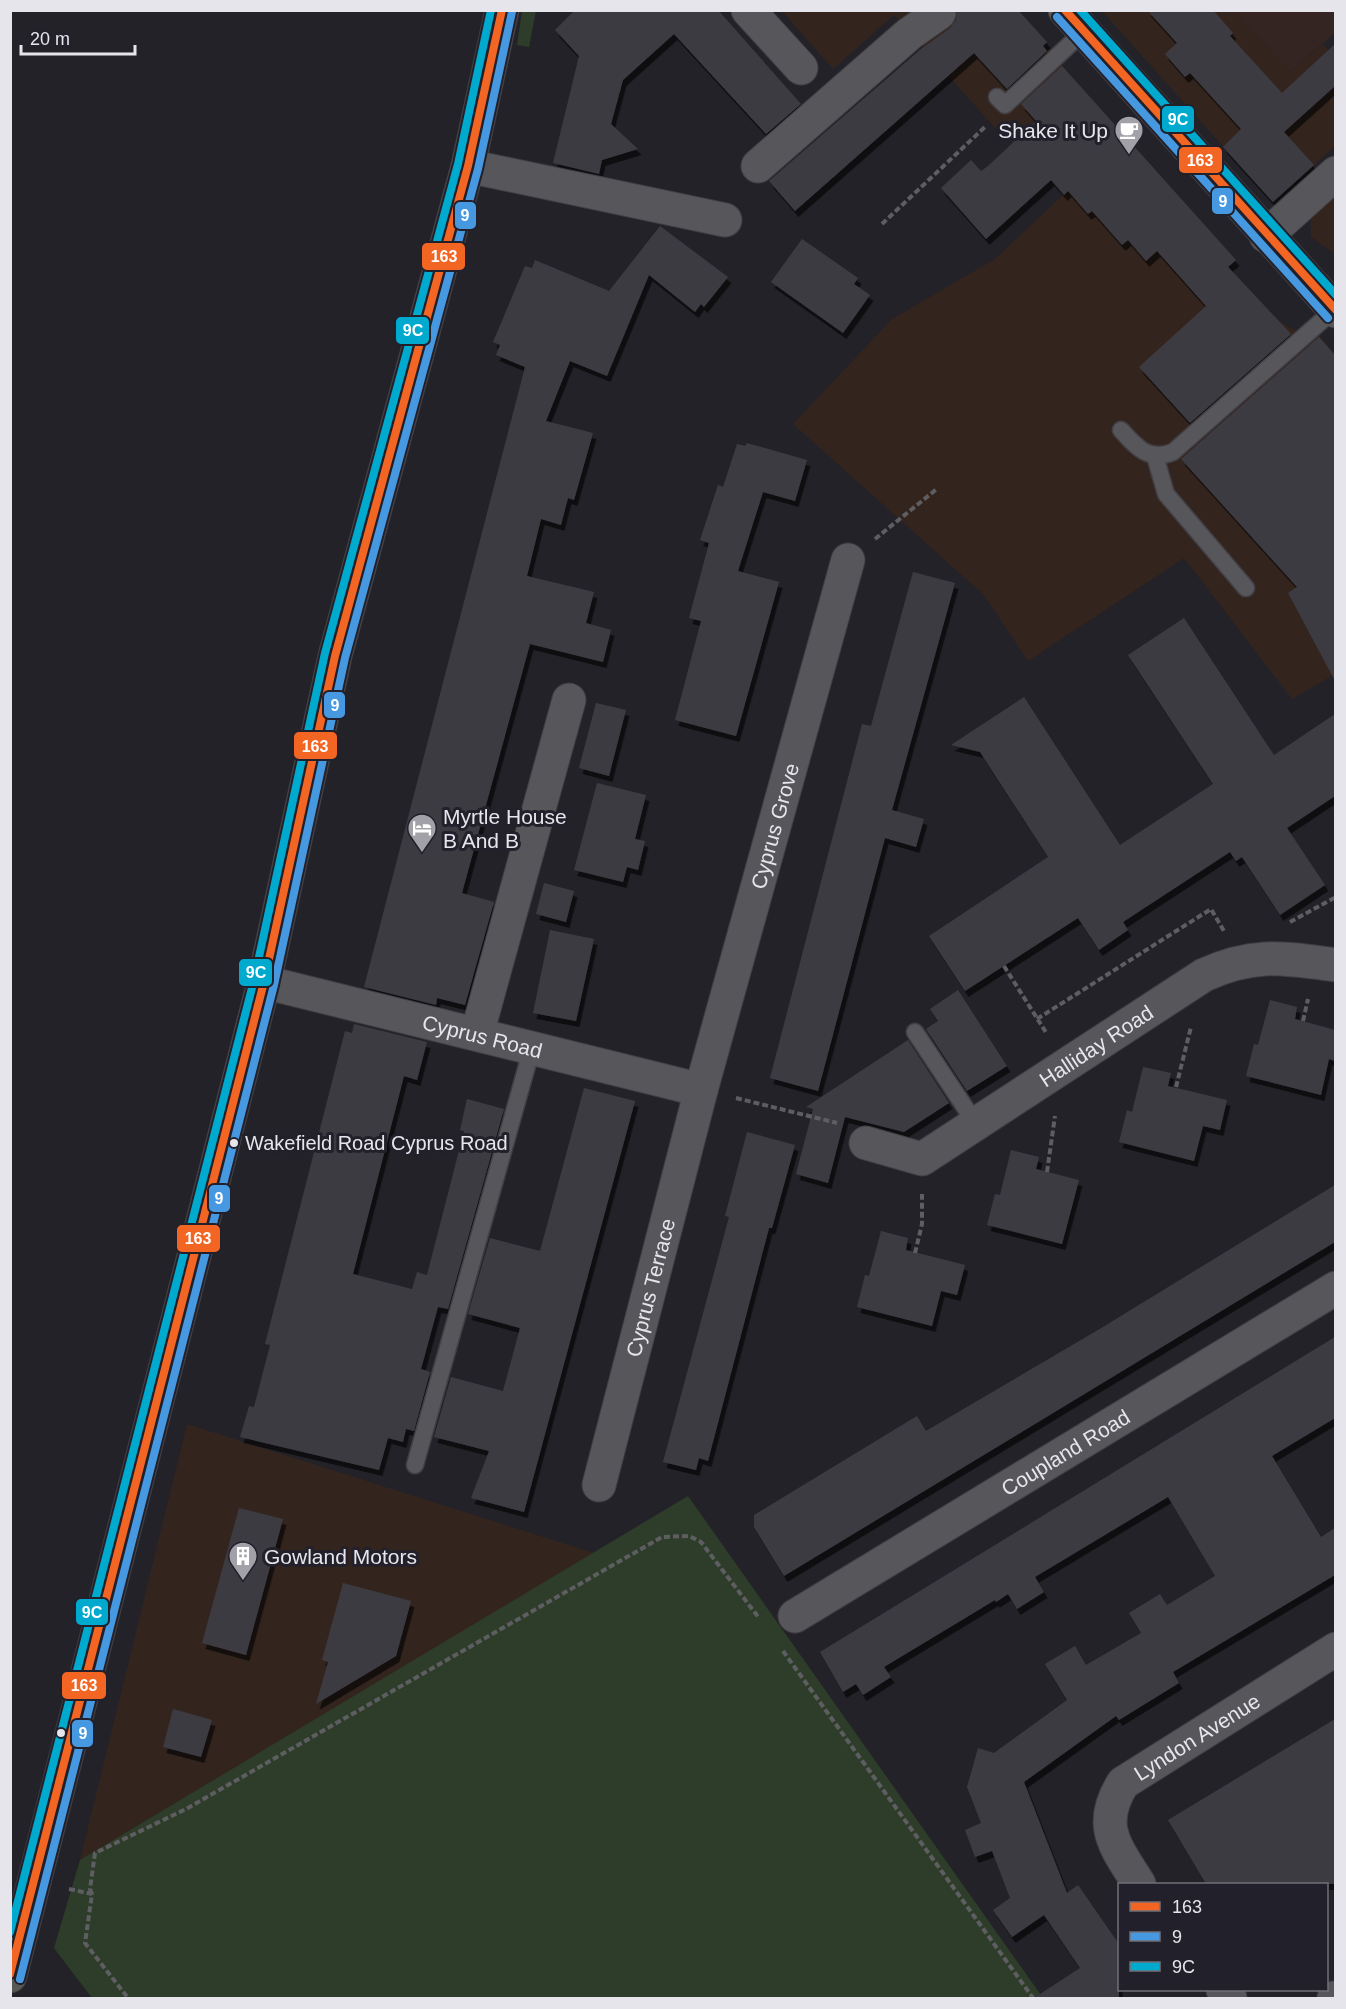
<svg xmlns="http://www.w3.org/2000/svg" width="1346" height="2009" font-family="Helvetica,sans-serif">
  <style>
    .commercial { fill: #33251e }
    .education { fill: #342422 }
    .green { fill: #2e3d29 }
    .building { fill: #3d3b43; filter: url(#shadow) }
    .lines { fill: none; stroke-linecap: round; stroke-linejoin: round }
    .lane-casing { stroke: #403f45; stroke-width: 19 }
    .street-casing { stroke: #403f45; stroke-width: 35 }
    .secondary-casing { stroke: #403f45; stroke-width: 35 }
    .primary-casing { stroke: #403f45; stroke-width: 35 }
    .path { stroke: #5e5e62; stroke-width: 4; stroke-dasharray: 6 3; stroke-linecap: butt }
    .lane { stroke: #57565a; stroke-width: 16 }
    .street { stroke: #57565a; stroke-width: 33 }
    .secondary { stroke: #585858; stroke-width: 33 }
    .primary { stroke: #595854; stroke-width: 33 }
    .bus-1-casing { stroke: #22202a; stroke-width: 12 }
    .bus-2-casing { stroke: #22202a; stroke-width: 12 }
    .bus-3-casing { stroke: #22202a; stroke-width: 12 }
    .bus-1 { stroke: #f26522; stroke-width: 8 }
    .bus-2 { stroke: #4699e1; stroke-width: 8 }
    .bus-3 { stroke: #00a9ce; stroke-width: 8 }
    .bus-dot { fill: #e6e5ec; stroke: #22202a; stroke-width: 2 }
    .labels { text-anchor: middle; dominant-baseline: central; stroke-width: 6; stroke-linejoin: round; paint-order: stroke }
    .bus-label { font-size: 20px; fill: #e6e5ec; stroke: #22202a; text-anchor: start }
    .poi-label { font-size: 21px; fill: #e6e5ec; stroke: #22202a; text-anchor: start }
    .street-label { font-size: 21px; fill: #e6e5ec; stroke: #22202a }
    .line-badge { stroke: #22202a; stroke-width: 2 }
    .badge-label { font-size: 16px; text-anchor: middle; font-weight: bold; fill: #fff }
  </style>
  <defs>
    <filter id="shadow"><feDropShadow dx="3.5" dy="6" stdDeviation="0" flood-color="#0009"/></filter>
  </defs>
  <rect width="100%" height="100%" fill="#232228"/>
  <path class="commercial" d="M 782,11 L 1018,11 L 1044,45 L 1236,260 L 1229,267 L 1279,321 L 1310,339 L 1317,333 L 1335,355 L 1335,674 L 1292,699 L 1184,558 L 1028,661 L 984,595 L 793,424 L 892,319 L 995,259 L 1064,194 L 1001,125 L 996,129 L 894,15 L 833,69 Z
    M 1102,11 L 1235,11 L 1290,72 L 1323,44 L 1335,58 L 1335,146 L 1273,202 Z
    M 1335,197 L 1335,254 L 1311,237 L 1311,219 Z
    M 187,1424 L 594,1553 L 80,1860 Z"/>
  <path class="education" d="M 1235,11 L 1335,11 L 1335,33 L 1290,72 Z"/>
  <path class="green" d="M 522,11 L 536,11 L 529,47 L 517,45 Z
    M 688,1496 L 1043,1998 L 92,1998 L 54,1948 L 80,1860 Z"/>
  <path class="building" d="M 575,10 L 718,10 L 801,104 L 766,134 L 674,34 L 623,80 L 611,124 L 638,149 L 602,160 L 599,174 L 553,163 L 579,56 L 555,30 Z
    M 957,10 L 1018,10 L 1047,42 L 1043,46 L 1047,51 L 1007,89 L 974,53 L 795,211 L 769,181 L 921,49 L 950,28 L 956,20 Z
    M 1147,10 L 1213,10 L 1233,33 L 1230,36 L 1282,93 L 1335,44 L 1335,86 L 1284,132 L 1314,165 L 1273,202 L 1223,147 L 1241,129 L 1190,73 L 1185,77 L 1165,54 L 1177,43 Z
    M 1062,66 L 1236,260 L 1228,267 L 1291,334 L 1190,423 L 1139,367 L 1206,306 L 1157,251 L 1146,261 L 1128,240 L 1122,245 L 1092,211 L 1088,214 L 1068,191 L 1064,195 L 1051,180 L 986,239 L 941,188 L 971,160 L 981,171 L 988,166 L 1036,121 L 1021,104 Z
    M 660,226 L 728,277 L 704,307 L 701,304 L 695,312 L 649,275 L 607,376 L 570,361 L 546,421 L 593,433 L 574,500 L 568,498 L 561,525 L 541,519 L 527,576 L 594,592 L 586,623 L 611,630 L 603,662 L 530,644 L 462,893 L 494,902 L 465,1005 L 437,998 L 436,1005 L 364,987 L 525,367 L 496,355 L 500,345 L 493,342 L 525,266 L 532,268 L 535,260 L 609,291 Z
    M 802,239 L 858,278 L 854,284 L 870,295 L 843,333 L 771,282 Z
    M 1319,337 L 1335,355 L 1335,681 L 1288,593 L 1297,587 L 1181,459 Z
    M 747,443 L 807,460 L 795,501 L 763,492 L 738,571 L 779,582 L 736,736 L 675,720 L 701,621 L 689,618 L 709,543 L 700,540 L 718,485 L 723,487 L 737,444 L 745,446 Z
    M 913,572 L 955,583 L 892,810 L 924,819 L 916,847 L 885,838 L 818,1091 L 770,1078 L 862,724 L 871,726 Z
    M 1184,618 L 1274,755 L 1335,714 L 1335,796 L 1287,828 L 1325,885 L 1280,915 L 1242,857 L 1236,861 L 1230,852 L 1123,922 L 1128,930 L 1099,950 L 1078,918 L 965,991 L 929,936 L 1048,857 L 980,752 L 951,745 L 1024,697 L 1120,845 L 1213,784 L 1128,655 Z
    M 596,703 L 626,710 L 609,776 L 579,768 Z
    M 597,783 L 646,795 L 635,839 L 645,841 L 638,870 L 627,867 L 623,882 L 574,870 Z
    M 544,883 L 574,891 L 566,922 L 536,914 Z
    M 550,930 L 594,939 L 576,1021 L 533,1013 Z
    M 958,990 L 1007,1066 L 967,1091 L 926,1029 L 938,1021 L 930,1009 Z
    M 1270,1000 L 1297,1007 L 1295,1019 L 1335,1030 L 1335,1061 L 1329,1059 L 1321,1095 L 1246,1076 L 1254,1044 L 1258,1045 Z
    M 354,1024 L 427,1042 L 417,1080 L 404,1076 L 353,1274 L 412,1289 L 417,1272 L 427,1275 L 464,1131 L 460,1130 L 467,1099 L 504,1109 L 448,1309 L 438,1307 L 421,1369 L 430,1372 L 414,1431 L 406,1429 L 403,1442 L 388,1438 L 379,1470 L 240,1437 L 249,1406 L 254,1407 L 270,1345 L 265,1344 L 345,1031 L 352,1033 Z
    M 908,1040 L 949,1103 L 904,1132 L 845,1117 L 828,1183 L 796,1174 L 813,1109 L 806,1107 Z
    M 1143,1067 L 1171,1073 L 1168,1086 L 1227,1100 L 1220,1130 L 1203,1126 L 1194,1161 L 1119,1142 L 1127,1110 L 1132,1112 Z
    M 584,1088 L 635,1101 L 524,1512 L 471,1498 L 489,1451 L 434,1437 L 451,1377 L 503,1391 L 520,1328 L 468,1314 L 490,1238 L 540,1251 Z
    M 747,1132 L 795,1145 L 772,1228 L 769,1228 L 708,1461 L 699,1458 L 696,1470 L 663,1462 L 729,1217 L 725,1216 Z
    M 1011,1150 L 1039,1157 L 1036,1169 L 1079,1180 L 1062,1244 L 987,1225 L 995,1194 L 1000,1195 Z
    M 1335,1185 L 1335,1242 L 784,1576 L 754,1527 L 754,1515 L 917,1416 L 926,1431 L 1098,1330 Z
    M 881,1231 L 908,1238 L 906,1250 L 965,1265 L 957,1295 L 941,1291 L 932,1326 L 857,1307 L 865,1275 L 869,1276 Z
    M 1335,1337 L 1335,1418 L 1272,1456 L 1321,1537 L 1335,1528 L 1335,1575 L 1173,1672 L 1179,1683 L 1119,1720 L 1116,1716 L 1024,1782 L 1067,1893 L 1078,1885 L 1119,1944 L 1119,1998 L 1034,1998 L 1080,1968 L 1044,1915 L 1012,1937 L 993,1910 L 1010,1898 L 992,1851 L 975,1857 L 965,1830 L 981,1823 L 967,1787 L 978,1748 L 994,1753 L 1067,1700 L 1045,1664 L 1075,1646 L 1086,1665 L 1141,1633 L 1129,1613 L 1160,1594 L 1167,1605 L 1215,1576 L 1168,1497 L 1035,1577 L 1044,1592 L 1017,1609 L 1008,1594 L 996,1602 L 995,1600 L 884,1667 L 891,1677 L 863,1695 L 856,1684 L 843,1692 L 820,1652 Z
    M 239,1508 L 283,1519 L 246,1655 L 202,1643 Z
    M 343,1583 L 411,1601 L 396,1656 L 316,1704 L 328,1662 L 322,1660 Z
    M 173,1709 L 212,1720 L 201,1757 L 163,1747 Z
    M 1335,1719 L 1335,1884 L 1206,1884 L 1168,1820 Z"/>
  <g class="lines">
    <g class="lane-casing">
      <path id="lane" d="M 997,97 L 1005,105 L 1084,31
        M 1121,430 C 1136,447 1149,462 1173,452 L 1334,310
        M 1155,456 L 1166,494 L 1246,588
        M 915,1032 L 976,1124
        M 415,1465 L 532,1048"/>
    </g>
    <g class="street-casing">
      <g id="street">
        <path d="M 748,10 L 801,68"/>
        <path d="M 468,166 L 725,220"/>
        <path d="M 758,166 L 909,34 L 939,13"/>
        <path d="M 1266,236 L 1336,173"/>
        <path id="s1" d="M 264,982 L 701,1090"/>
        <path d="M 477,1034 L 569,700"/>
        <path id="s2" d="M 866,1143 L 922,1159 L 1204,975 C 1254,952 1283,958 1336,965"/>
        <path id="s3" d="M 599,1485 L 701,1090 L 848,560"/>
        <path id="s4" d="M 795,1616 L 1336,1288"/>
        <path id="s5" d="M 1139,1884 C 1116,1847 1096,1826 1123,1783 L 1336,1649"/>
        <path d="M 1223,1990 L 1230,1998"/>
        <path d="M 1334,1998 L 1336,1998"/>
      </g>
    </g>
    <g class="secondary-casing">
      <path id="secondary" d="M 1065,10 L 1336,311"/>
    </g>
    <g class="primary-casing">
      <path id="primary" d="M 10,1976 L 264,982 L 335,656 L 468,166 L 502,10"/>
    </g>
    <path class="path" d="M 882,224 L 986,126
      M 875,539 L 938,488
      M 1290,922 L 1336,897
      M 1004,966 L 1047,1034
      M 1037,1019 L 1211,909 L 1224,931
      M 1303,1021 L 1308,999
      M 1176,1087 L 1191,1027
      M 736,1098 L 837,1123
      M 1047,1172 L 1055,1116
      M 915,1253 L 922,1224 L 922,1194
      M 783,1651 L 1033,1998
      M 69,1889 L 92,1894 L 85,1943 L 128,1998
      M 92,1894 L 90,1889 L 95,1853 L 186,1809 L 662,1537 L 689,1536 L 701,1542 L 759,1618"/>
    <use href="#lane" class="lane"/>
    <use href="#street" class="street"/>
    <use href="#secondary" class="secondary"/>
    <use href="#primary" class="primary"/>
    <g class="bus-1-casing">
      <path id="bus-1" d="M 1065,10 L 1336,310
        M 10,1974 L 264,982 L 335,656 L 468,166 L 502,10"/>
    </g>
    <g class="bus-2-casing">
      <path id="bus-2" d="M 1057,17 L 1328,318
        M 20,1979 L 274,985 L 345,658 L 478,169 L 512,12"/>
    </g>
    <g class="bus-3-casing">
      <path id="bus-3" d="M 1080,10 L 1336,295
        M 10,1932 L 254,980 L 325,653 L 458,164 L 491,10"/>
    </g>
    <use href="#bus-1" class="bus-1"/>
    <use href="#bus-2" class="bus-2"/>
    <use href="#bus-3" class="bus-3"/>
  </g>
  <defs>
    <g id="cafe-pin" transform="scale(1.5)"><path d="M0 17L-7.5 6A9.5 9.5 0 1 1 7.5 6Z" fill="#a2a1a7" stroke="#22202a"/><path d="M-5.5-4.5H6V0H3Q3 3.5 0 3.5H-2.5Q-5.5 3.5-5.5 0ZM3-3.2v2h1.7v-2ZM-6 4.5H4V6H-6Z" fill="#fff"/></g>
    <g id="hotel-pin" transform="scale(1.5)"><path d="M0 17L-7.5 6A9.5 9.5 0 1 1 7.5 6Z" fill="#a2a1a7" stroke="#22202a"/><path d="M-6-4.5h1.5V1H6V5H4.5V3h-9V5H-6ZM-4 0a1.8 1.8 0 1 1 3.6 0ZM.5 0V-2.5h3Q6-2.5 6 0Z" fill="#fff"/></g>
    <g id="building-pin" transform="scale(1.5)"><path d="M0 17L-7.5 6A9.5 9.5 0 1 1 7.5 6Z" fill="#a2a1a7" stroke="#22202a"/><path d="M-4-6H4V6H1V3H-1V6H-4ZM-2.5-4.3h1.7v1.8h-1.7ZM.8-4.3h1.7v1.8H.8ZM-2.5-1h1.7V.8h-1.7ZM.8-1h1.7V.8H.8Z" fill="#fff"/></g>
  </defs>
  <g fill-rule="evenodd">
    <use href="#cafe-pin" x="1129" y="130"/>
    <use href="#hotel-pin" x="422" y="828"/>
    <use href="#building-pin" x="243" y="1556"/>
  </g>
  <g class="bus-dot">
    <circle cx="234" cy="1143" r="5"/>
    <circle cx="61" cy="1733" r="5"/>
  </g>
  <g class="labels">
    <g class="bus-label">
      <text x="245" y="1143">Wakefield Road Cyprus Road</text>
    </g>
    <g class="poi-label">
      <text x="1108" y="130" text-anchor="end">Shake It Up</text>
      <text x="443" y="816">Myrtle House<tspan x="443" dy="24">B And B</tspan></text>
      <text x="264" y="1556">Gowland Motors</text>
    </g>
    <g class="street-label">
      <text stroke="none"><textPath href="#s3" startOffset="682">Cyprus Grove</textPath></text>
      <text stroke="none"><textPath href="#s1" startOffset="225">Cyprus Road</textPath></text>
      <text stroke="none"><textPath href="#s2" startOffset="266">Halliday Road</textPath></text>
      <text stroke="none"><textPath href="#s3" startOffset="204">Cyprus Terrace</textPath></text>
      <text stroke="none"><textPath href="#s4" startOffset="316">Coupland Road</textPath></text>
      <text stroke="none"><textPath href="#s5" startOffset="198">Lyndon Avenue</textPath></text>
    </g>
  </g>
  <g class="line-badge">
    <rect x="1161" y="105" width="34" height="28" rx="6" fill="#00a9ce"/>
    <rect x="1178" y="146" width="45" height="28" rx="6" fill="#f26522"/>
    <rect x="1211" y="187" width="23" height="28" rx="6" fill="#4699e1"/>
    <rect x="454" y="201" width="23" height="29" rx="6" fill="#4699e1"/>
    <rect x="421" y="242" width="45" height="29" rx="6" fill="#f26522"/>
    <rect x="395" y="316" width="35" height="29" rx="6" fill="#00a9ce"/>
    <rect x="323" y="691" width="23" height="28" rx="6" fill="#4699e1"/>
    <rect x="293" y="731" width="45" height="29" rx="6" fill="#f26522"/>
    <rect x="238" y="958" width="35" height="29" rx="6" fill="#00a9ce"/>
    <rect x="208" y="1184" width="23" height="29" rx="6" fill="#4699e1"/>
    <rect x="176" y="1224" width="45" height="29" rx="6" fill="#f26522"/>
    <rect x="75" y="1598" width="34" height="28" rx="6" fill="#00a9ce"/>
    <rect x="61" y="1671" width="46" height="29" rx="6" fill="#f26522"/>
    <rect x="71" y="1719" width="23" height="29" rx="6" fill="#4699e1"/>
  </g>
  <g class="badge-label">
    <text x="1178" y="125">9C</text>
    <text x="1200" y="166">163</text>
    <text x="1223" y="207">9</text>
    <text x="465" y="221">9</text>
    <text x="444" y="262">163</text>
    <text x="413" y="336">9C</text>
    <text x="335" y="711">9</text>
    <text x="315" y="752">163</text>
    <text x="256" y="978">9C</text>
    <text x="219" y="1204">9</text>
    <text x="198" y="1244">163</text>
    <text x="92" y="1618">9C</text>
    <text x="84" y="1691">163</text>
    <text x="83" y="1739">9</text>
  </g>
  <rect width="1346" height="2009" fill="none" stroke="#e6e5ec" stroke-width="24"/>
  <rect x="1118" y="1883" width="210" height="108" fill="#22202a" stroke="#706f78" stroke-width="1.5"/>
  <rect x="1130" y="1902" width="30" height="9" fill="#f26522" stroke="#706f78" stroke-width="1.5"/>
  <text x="1172" y="1913" font-size="18" fill="#e6e5ec">163</text>
  <rect x="1130" y="1932" width="30" height="9" fill="#4699e1" stroke="#706f78" stroke-width="1.5"/>
  <text x="1172" y="1943" font-size="18" fill="#e6e5ec">9</text>
  <rect x="1130" y="1962" width="30" height="9" fill="#00a9ce" stroke="#706f78" stroke-width="1.5"/>
  <text x="1172" y="1973" font-size="18" fill="#e6e5ec">9C</text>
  <path d="M21 45v9h114v-9" fill="none" stroke="#e6e5ec" stroke-width="3"/>
  <text x="30" y="45" font-size="18" fill="#e6e5ec" stroke="#22202a" stroke-width="4.5" paint-order="stroke">20 m</text>
</svg>
